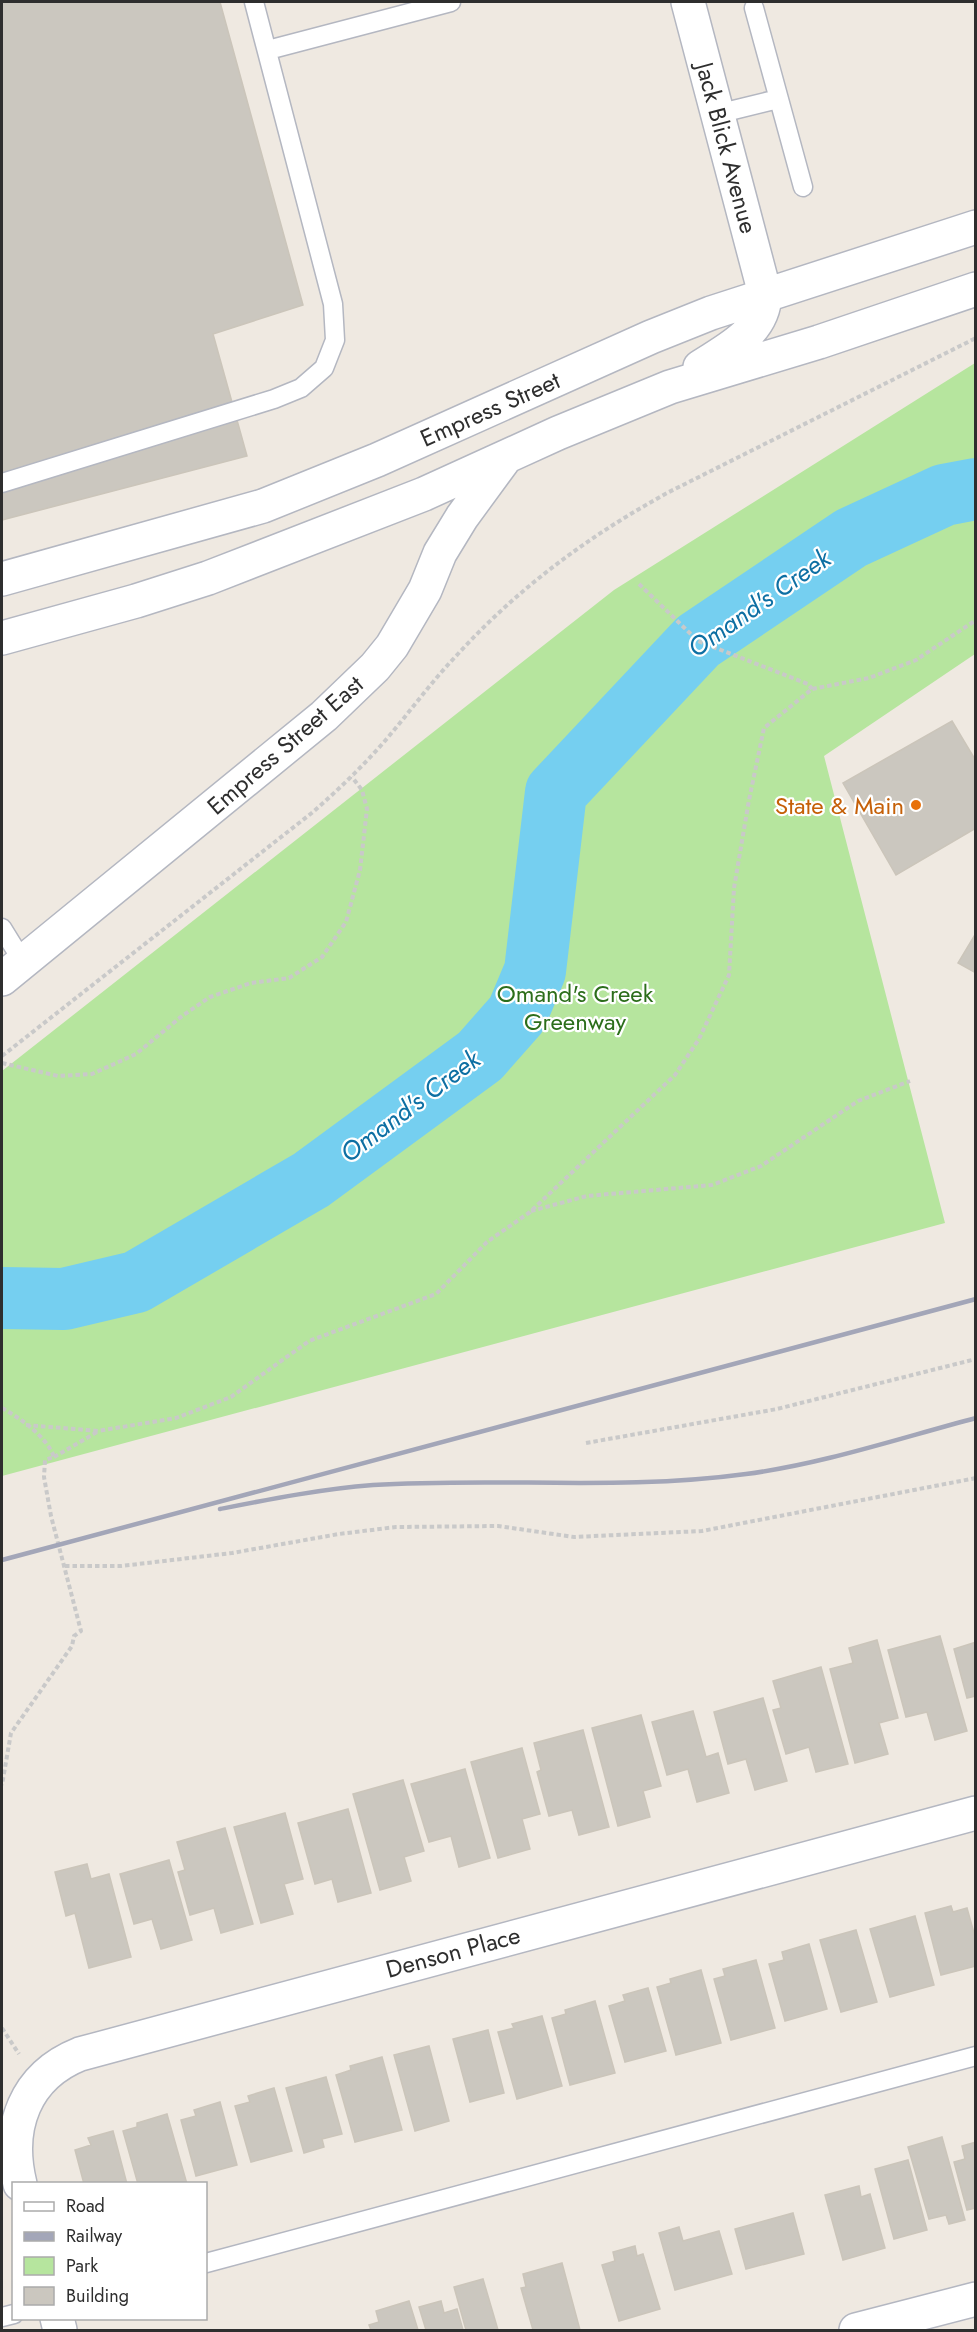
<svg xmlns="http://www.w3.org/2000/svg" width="977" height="2332" font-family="Jost,sans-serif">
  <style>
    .green { fill: #b6e59e }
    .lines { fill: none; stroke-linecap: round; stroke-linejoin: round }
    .river { stroke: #75cff0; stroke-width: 62 }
    .building { fill: #cbc7bf; stroke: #cbc5ba; stroke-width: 1.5 }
    .service-casing { stroke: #b4b7c1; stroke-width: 21 }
    .minor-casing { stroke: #b4b7c1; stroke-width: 36 }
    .secondary-casing { stroke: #b4b7c1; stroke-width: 36 }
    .path { stroke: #c9c9c9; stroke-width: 4; stroke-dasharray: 4.5 3; stroke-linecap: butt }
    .service { stroke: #fff; stroke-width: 18 }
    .minor { stroke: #fff; stroke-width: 33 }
    .secondary { stroke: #fff; stroke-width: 33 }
    .rail { stroke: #a3a6b8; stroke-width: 4.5 }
    .food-dot { fill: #e8710a; stroke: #fff; stroke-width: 2 }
    .labels { text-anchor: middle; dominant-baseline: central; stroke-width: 4.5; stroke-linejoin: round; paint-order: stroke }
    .street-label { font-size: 24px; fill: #2e2e2e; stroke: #fff }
    .food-label { font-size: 24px; fill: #c56008; stroke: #fff; text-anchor: end }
    .park-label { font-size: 24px; fill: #2c6e1b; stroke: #fff }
    .water-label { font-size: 26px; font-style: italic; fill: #0d6fa3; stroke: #fff }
  </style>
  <rect width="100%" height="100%" fill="#efe9e1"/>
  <path class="green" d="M 975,363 L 975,654 L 824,756 L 945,1223 L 2,1476 L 2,1071 L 614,590 Z"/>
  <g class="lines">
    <path class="river" d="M 2,1298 L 64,1299 L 136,1282 L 311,1180 L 480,1056 L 517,1014 L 535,971 L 556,792 L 698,641 L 851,538 L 944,495 L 976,489"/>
  </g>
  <path class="building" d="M 2,2 L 220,2 L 303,305 L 213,334 L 247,456 L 2,520 Z
    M 952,721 L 976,761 L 976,828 L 896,875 L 843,783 Z
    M 976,933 L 976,973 L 958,963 Z
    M 940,1636 L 967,1731 L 935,1740 L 927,1712 L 906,1717 L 888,1650 Z
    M 877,1640 L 898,1718 L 879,1723 L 888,1754 L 855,1763 L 830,1669 L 853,1663 L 849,1648 Z
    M 976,1642 L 976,1696 L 967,1698 L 954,1649 Z
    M 821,1667 L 848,1764 L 816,1772 L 809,1747 L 786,1754 L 773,1710 L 781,1708 L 773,1681 Z
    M 763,1698 L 787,1781 L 755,1790 L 746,1759 L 728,1764 L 714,1712 Z
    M 693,1711 L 706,1757 L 718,1753 L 729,1793 L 697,1802 L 688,1769 L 667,1775 L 652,1722 Z
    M 641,1715 L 661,1786 L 643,1791 L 650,1817 L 618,1826 L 592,1728 Z
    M 583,1730 L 609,1827 L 579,1835 L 572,1810 L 549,1816 L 537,1772 L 541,1770 L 534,1743 Z
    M 522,1748 L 540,1814 L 522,1819 L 530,1849 L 498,1858 L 471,1762 Z
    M 465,1769 L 490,1858 L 459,1867 L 451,1836 L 429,1842 L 411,1784 Z
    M 403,1780 L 424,1851 L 404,1857 L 411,1881 L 380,1890 L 353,1794 Z
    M 348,1809 L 371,1893 L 338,1902 L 332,1879 L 315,1884 L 298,1823 Z
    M 285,1813 L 303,1879 L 284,1884 L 293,1914 L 261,1923 L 234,1827 Z
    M 225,1828 L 253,1924 L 221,1933 L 214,1908 L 190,1915 L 178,1872 L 185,1870 L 177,1842 Z
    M 169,1860 L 192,1940 L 161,1949 L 152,1919 L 134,1924 L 120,1874 Z
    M 87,1864 L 91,1879 L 109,1874 L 131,1957 L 89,1968 L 75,1913 L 66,1916 L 55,1872 Z
    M 951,1906 L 953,1912 L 967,1908 L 976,1940 L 976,1966 L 941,1975 L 925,1913 Z
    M 915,1916 L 934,1985 L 890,1997 L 870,1929 Z
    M 856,1930 L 877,2002 L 841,2012 L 820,1940 Z
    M 809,1944 L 827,2009 L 785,2021 L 769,1964 L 784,1960 L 782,1952 Z
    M 756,1960 L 775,2028 L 731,2040 L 714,1979 L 725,1976 L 723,1969 Z
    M 701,1970 L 721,2043 L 676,2055 L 657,1987 L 671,1983 L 670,1979 Z
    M 648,1988 L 666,2051 L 625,2062 L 609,2006 L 625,2001 L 623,1995 Z
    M 595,2001 L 615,2073 L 570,2085 L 552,2018 L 566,2014 L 565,2010 Z
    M 542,2016 L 562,2086 L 517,2099 L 498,2032 L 514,2028 L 512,2024 Z
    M 488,2030 L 504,2093 L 470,2102 L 453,2039 Z
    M 429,2046 L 449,2121 L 415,2131 L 394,2055 Z
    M 382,2057 L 402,2130 L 355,2142 L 336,2075 L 351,2070 L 350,2066 Z
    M 326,2077 L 342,2134 L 322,2139 L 324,2147 L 304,2153 L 286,2088 Z
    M 274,2088 L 292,2151 L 251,2162 L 235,2106 L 250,2102 L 248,2096 Z
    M 220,2102 L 237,2165 L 196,2176 L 181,2120 L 196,2116 L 194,2110 Z
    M 167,2114 L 187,2184 L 138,2184 L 123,2131 L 137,2127 L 137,2123 Z
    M 113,2131 L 127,2184 L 84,2184 L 75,2150 L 91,2145 L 88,2138 Z
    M 942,2137 L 965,2220 L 949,2224 L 946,2215 L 929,2219 L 908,2147 Z
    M 976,2142 L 976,2208 L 967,2210 L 954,2162 L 965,2159 L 962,2146 Z
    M 908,2160 L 927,2230 L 894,2239 L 875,2169 Z
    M 859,2186 L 861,2197 L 870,2194 L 885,2248 L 843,2260 L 825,2195 Z
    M 793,2213 L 804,2254 L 746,2269 L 735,2229 Z
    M 679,2227 L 683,2241 L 719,2231 L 732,2274 L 675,2290 L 659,2233 Z
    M 635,2246 L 637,2256 L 643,2254 L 660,2309 L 619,2321 L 602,2265 L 615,2261 L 613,2252 Z
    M 562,2263 L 580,2330 L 533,2330 L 521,2288 L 526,2287 L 523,2274 Z
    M 483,2279 L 498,2330 L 466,2330 L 454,2287 Z
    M 409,2301 L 418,2330 L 371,2330 L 369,2325 L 379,2322 L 376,2311 Z
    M 441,2301 L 444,2313 L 457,2309 L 463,2330 L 426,2330 L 419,2307 Z"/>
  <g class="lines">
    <g class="service-casing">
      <path id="service" d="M 754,8 L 803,187
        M 268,50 L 451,2
        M 717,114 L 778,99
        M 2,483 L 274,399 L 301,388 L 324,368 L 335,340 L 333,304 L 254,2
        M 2,928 L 23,962
        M 206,2263 L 976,2056
        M 2,2317 L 14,2314"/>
    </g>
    <g class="minor-casing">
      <path id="minor" d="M 688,2 L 765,294
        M 20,2184 C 6,2127 25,2076 80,2054 L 976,1813
        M 57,2318 L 60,2330
        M 856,2330 L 976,2299"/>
    </g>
    <g class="secondary-casing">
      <path id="secondary" d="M 700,367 C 729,348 764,332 765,294
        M 2,579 L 263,506 L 377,460 L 651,337 L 711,313 L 976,227
        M 2,638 L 136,601 L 208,578 L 424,494 L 558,433 L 670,387 L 819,342 L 976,289
        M 2,979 L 324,716 L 375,667 L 392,646 L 425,590 L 440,553 L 462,517 L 503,461"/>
    </g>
    <path class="path" d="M 639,584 L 698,641 L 808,684 L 812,689
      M 2,1056 L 313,812 C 338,790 362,767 384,742 C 409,713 431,682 457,655 C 518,588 590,535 669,492 L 976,338
      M 2,1063 L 58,1076 L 92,1074 L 136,1054 L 182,1016 L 210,997 L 251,983 L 289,978 L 322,957 L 346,922 L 360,870 L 367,809 L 362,790 L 352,777
      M 531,1211 L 587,1196 L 712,1185 L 761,1166 L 858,1101 L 910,1081
      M 2,1408 C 20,1418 47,1437 54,1457 L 45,1460 L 44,1477 L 51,1516 L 81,1631 L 74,1636 L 72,1646 L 11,1733 L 2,1785
      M 26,1425 L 98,1431 L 176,1418 L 231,1397 L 309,1341 L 436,1294 L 487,1242 L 530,1212 L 675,1075 L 699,1039 L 729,975 L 734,888 L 749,800 L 764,728 L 812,689 L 869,678 L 916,660 L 976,620
      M 586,1443 L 777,1409 L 976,1359
      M 54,1457 L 97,1432
      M 65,1566 L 121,1566 L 232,1553 L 339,1534 L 396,1527 L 498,1526 L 574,1537 L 702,1531 L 976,1478
      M 2,2028 L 19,2054"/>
    <use href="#service" class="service"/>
    <use href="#minor" class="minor"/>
    <use href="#secondary" class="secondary"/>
    <path class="rail" d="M 220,1509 C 271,1499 321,1489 373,1485 C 497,1477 622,1491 746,1474 C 823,1464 900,1438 976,1418
      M 2,1560 L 976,1299"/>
  </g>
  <circle class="food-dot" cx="916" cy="805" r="6"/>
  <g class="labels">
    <g class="street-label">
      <text transform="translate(727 148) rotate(75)">Jack Blick Avenue</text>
      <text transform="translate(490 409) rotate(-24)">Empress Street</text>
      <text transform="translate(285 745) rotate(-41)">Empress Street East</text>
      <text transform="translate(453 1952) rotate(-15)">Denson Place</text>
    </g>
    <g class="food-label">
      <text x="904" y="805">State &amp; Main</text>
    </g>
    <g class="park-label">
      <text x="575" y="993">Omand's Creek<tspan x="575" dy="28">Greenway</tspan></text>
    </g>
    <g class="water-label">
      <text transform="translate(759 603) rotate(-35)">Omand's Creek</text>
      <text transform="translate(410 1106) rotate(-37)">Omand's Creek</text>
    </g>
  </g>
  <rect width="977" height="2332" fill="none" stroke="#2e2e2e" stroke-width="6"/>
  <rect x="12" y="2182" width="195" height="138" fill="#ffffff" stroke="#ababab" stroke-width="1.5"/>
  <rect x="24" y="2202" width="30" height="9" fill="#ffffff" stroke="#ababab" stroke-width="1.5"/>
  <text x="66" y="2212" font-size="18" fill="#2e2e2e">Road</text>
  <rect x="24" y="2232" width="30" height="9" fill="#a3a6b8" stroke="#ababab" stroke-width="1.5"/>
  <text x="66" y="2242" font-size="18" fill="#2e2e2e">Railway</text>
  <rect x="24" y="2257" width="30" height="18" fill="#b6e59e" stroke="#ababab" stroke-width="1.5"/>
  <text x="66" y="2272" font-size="18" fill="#2e2e2e">Park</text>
  <rect x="24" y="2287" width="30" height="18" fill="#cbc7bf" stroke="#ababab" stroke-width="1.5"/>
  <text x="66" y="2302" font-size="18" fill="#2e2e2e">Building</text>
</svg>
